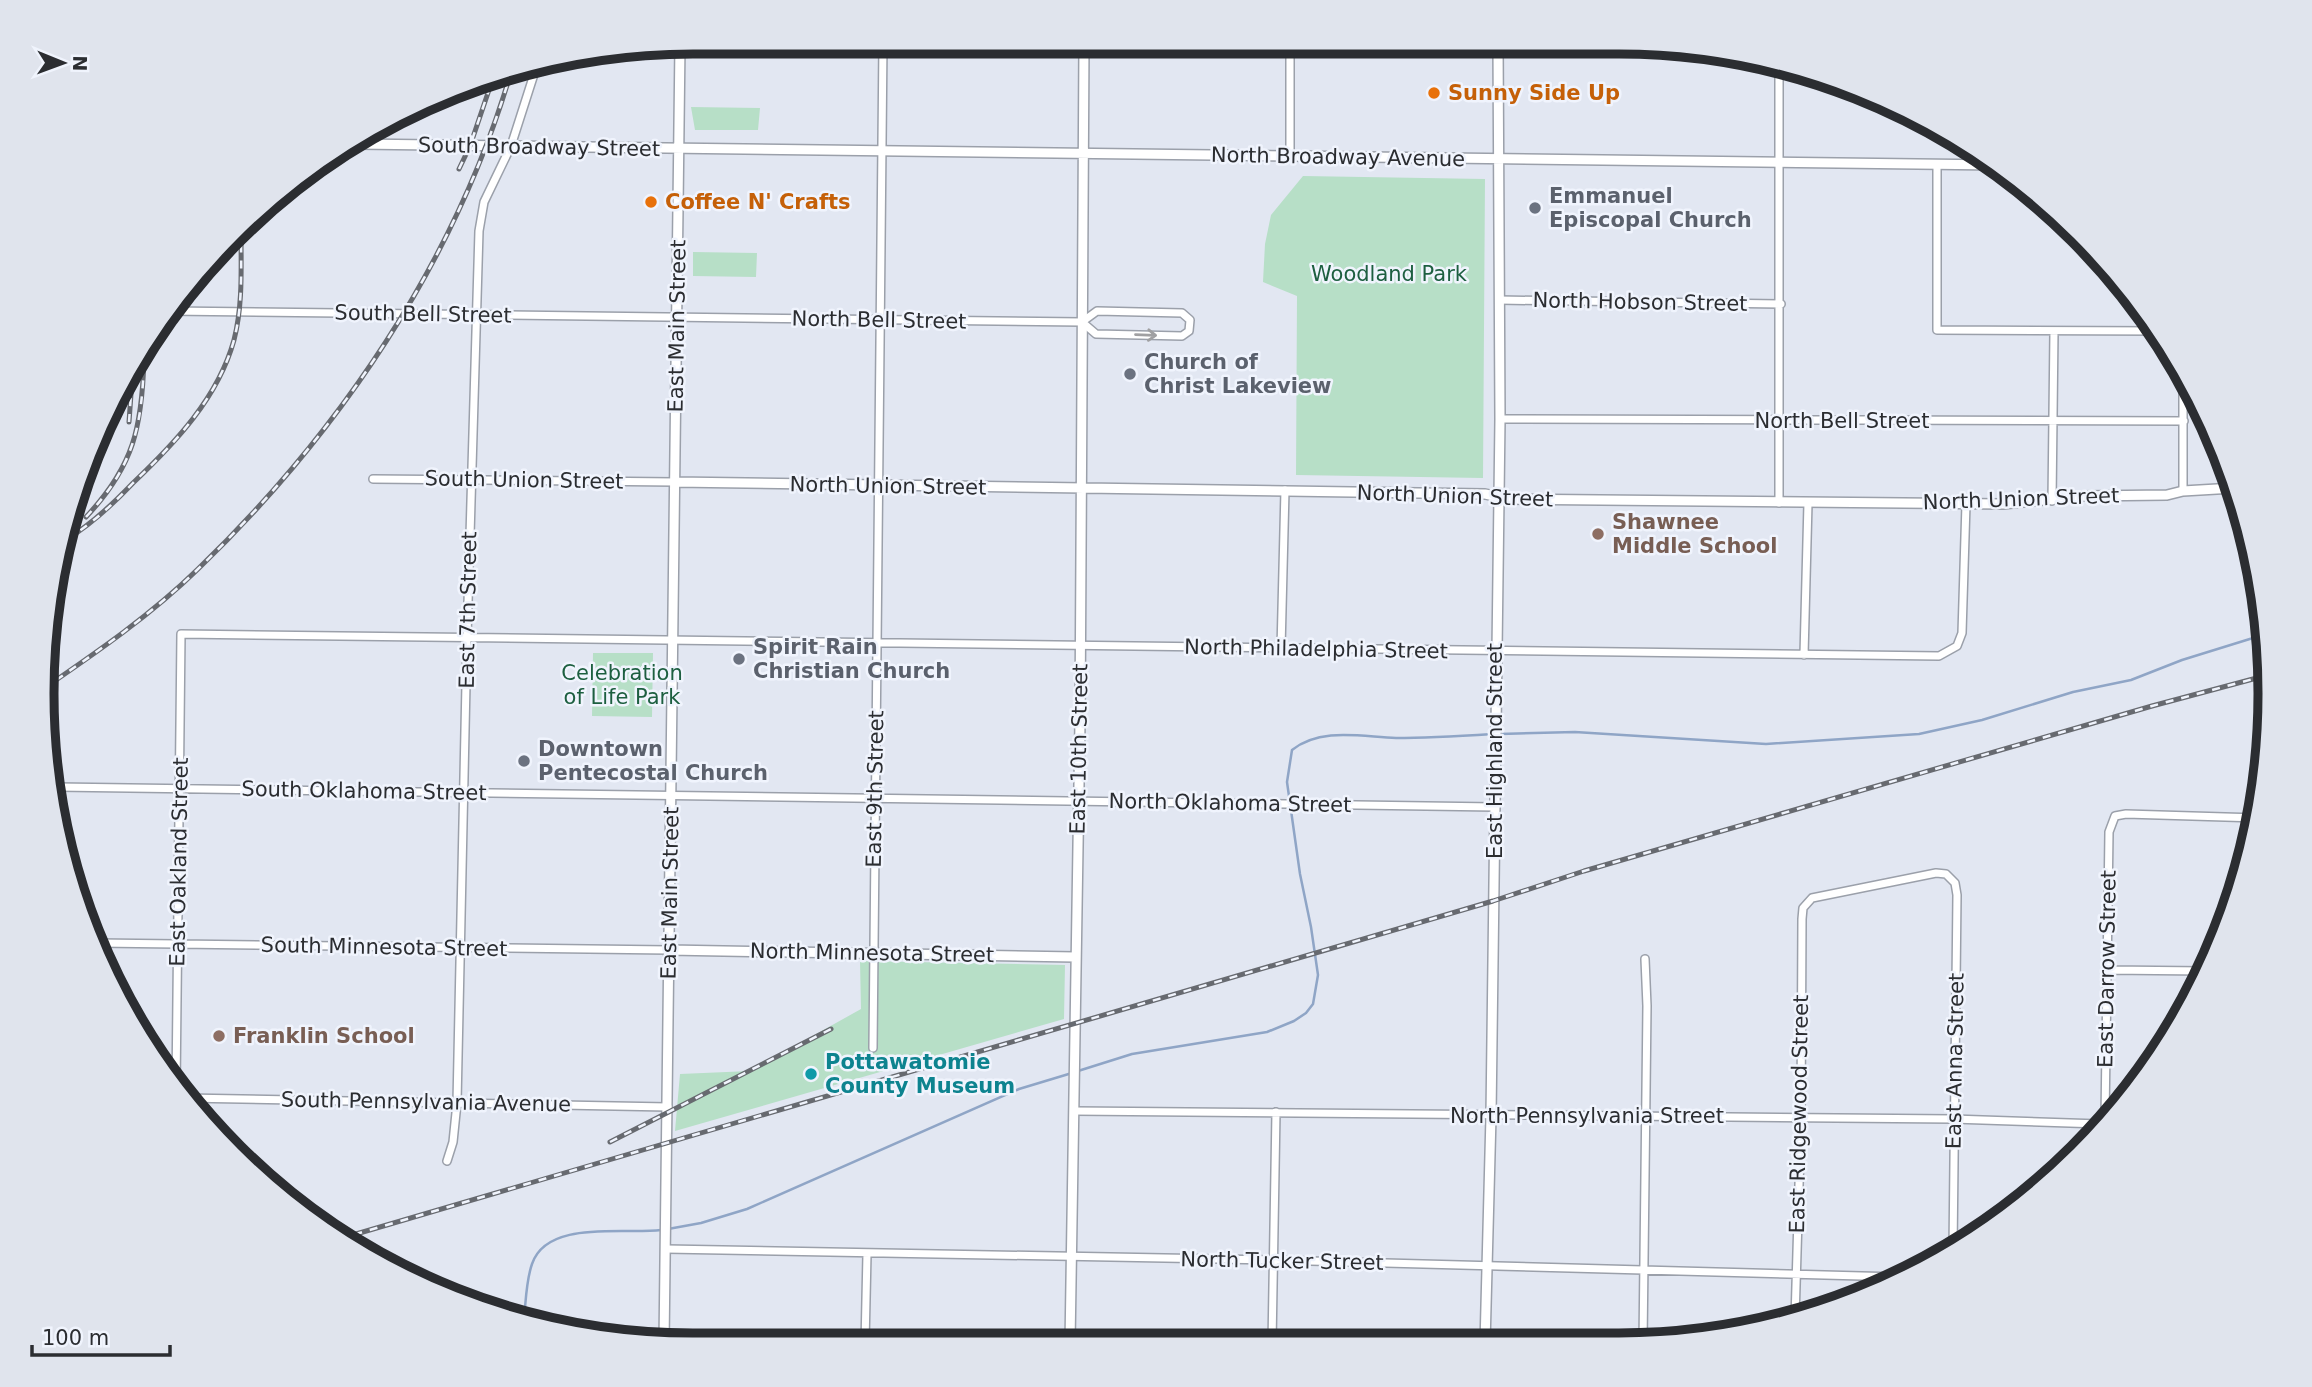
<svg xmlns="http://www.w3.org/2000/svg" width="2312" height="1387" font-family="'DejaVu Sans',sans-serif">
  <style>
    .green { fill: #b7dfc7 }
    .lines { fill: none; stroke-linecap: round; stroke-linejoin: round }
    .stream { stroke: #8fa5c6; stroke-width: 2.5 }
    .minor-casing { stroke: #9ba0aa; stroke-width: 10 }
    .tertiary-casing { stroke: #9ba0aa; stroke-width: 12 }
    .minor { stroke: #fff; stroke-width: 7 }
    .tertiary { stroke: #fff; stroke-width: 9 }
    .rail-casing { stroke: #676a70; stroke-width: 5 }
    .rail { stroke: #f0f4fd; stroke-width: 2.5; stroke-dasharray: 8; stroke-linecap: butt }
    .oneway { stroke: #a0a0a2 }
    .food-dot { fill: #e8710a; stroke: #f0f4fd; stroke-width: 2.5 }
    .worship-dot { fill: #6b7280; stroke: #f0f4fd; stroke-width: 2.5 }
    .education-dot { fill: #8d6e63; stroke: #f0f4fd; stroke-width: 2.5 }
    .culture-dot { fill: #0f9aa8; stroke: #f0f4fd; stroke-width: 2.5 }
    .labels { text-anchor: middle; dominant-baseline: central; stroke-width: 5; stroke-linejoin: round; paint-order: stroke }
    .food-label { font-size: 21px; font-weight: bold; fill: #c56008; stroke: #f0f4fd; text-anchor: start }
    .street-label { font-size: 21px; fill: #2b2d31; stroke: #f0f4fd }
    .worship-label { font-size: 21px; font-weight: bold; fill: #5b616d; stroke: #f0f4fd; text-anchor: start }
    .park-label { font-size: 21px; fill: #1d5f40; stroke: #f0f4fd }
    .education-label { font-size: 21px; font-weight: bold; fill: #785e54; stroke: #f0f4fd; text-anchor: start }
    .culture-label { font-size: 21px; font-weight: bold; fill: #0d838f; stroke: #f0f4fd; text-anchor: start }
    .rim { fill: none; stroke: #2b2d31; stroke-width: 9 }
  </style>
  <rect width="100%" height="100%" fill="#e2e7f2"/>
  <path class="green" d="M 691,107 L 760,108 L 758,130 L 695,130 Z
    M 1303,176 L 1485,179 L 1483,478 L 1296,475 L 1297,296 L 1263,282 L 1265,244 L 1271,215 Z
    M 693,252 L 757,253 L 756,277 L 693,276 Z
    M 593,653 L 653,653 L 652,717 L 592,716 Z
    M 860,961 L 1065,965 L 1064,1019 L 675,1131 L 680,1074 L 750,1071 L 861,1009 Z"/>
  <g class="lines">
    <path class="stream" d="M 1500,734 L 1575,732 L 1766,744 L 1919,734 L 1982,720 L 2073,692 L 2131,680 L 2182,660 L 2253,638 L 2264,632
      M 1078,1071 L 1132,1054 L 1267,1032 L 1294,1021 L 1306,1013 L 1313,1004 L 1318,975 L 1311,927 L 1300,874 L 1287,782 L 1292,750 C 1321,727 1362,737 1396,738 C 1428,738 1461,736 1493,734
      M 668,1229 L 701,1223 L 747,1209 L 1019,1089 L 1072,1073
      M 524,1318 C 526,1301 526,1281 532,1264 C 547,1219 625,1235 661,1230"/>
    <g class="minor-casing">
      <path id="minor" d="M 1290,156 L 1290,43
        M 1937,164 L 1937,330 L 2160,331
        M 1499,300 L 1781,304
        M 169,311 L 1082,322 L 1096,334 L 1182,336 L 1189,331 L 1190,320 L 1182,313 L 1097,311 L 1082,322
        M 1500,419 L 2184,421
        M 373,479 L 675,482
        M 2183,491 L 2183,375
        M 2052,501 L 2054,331
        M 1779,503 L 1779,67
        M 1281,649 L 1285,490
        M 1804,655 L 1808,503
        M 57,787 L 1495,807
        M 98,943 L 669,950
        M 2108,970 L 2205,971
        M 873,1048 L 883,42
        M 176,1089 L 181,634 L 1939,656 L 1957,646 L 1962,633 L 1966,504
        M 185,1098 L 668,1107
        M 1074,1111 L 1953,1119 L 2100,1124
        M 2105,1119 L 2109,832 L 2115,816 L 2126,814 L 2258,818
        M 447,1161 L 453,1142 L 457,1103 L 467,637 L 479,231 L 484,202 L 511,146 L 536,68
        M 666,1249 L 1273,1260 L 1899,1277
        M 1795,1319 L 1801,1118 L 1802,919 L 1803,908 L 1812,898 L 1936,873 L 1946,874 L 1955,883 L 1957,895 L 1953,1251
        M 865,1344 L 867,1254
        M 1272,1344 L 1276,1112
        M 1643,1344 L 1647,1006 L 1645,959"/>
    </g>
    <g class="tertiary-casing">
      <path id="tertiary" d="M 358,144 L 1997,165
        M 675,482 L 1419,493 L 1485,494 L 1509,499 L 2003,504 L 2084,496 L 2167,495 L 2183,491 L 2234,488
        M 669,950 L 1075,957
        M 664,1344 L 680,44
        M 1070,1344 L 1080,722 L 1084,43
        M 1485,1344 L 1491,1116 L 1500,419 L 1498,43"/>
    </g>
    <use href="#minor" class="minor"/>
    <use href="#tertiary" class="tertiary"/>
    <g class="rail-casing">
      <path id="rail" d="M 459,169 L 470,146 L 494,75
        M 129,422 L 132,380
        M 86,517 C 134,466 142,427 144,359
        M 67,539 C 92,524 113,504 133,483 C 175,443 218,398 234,340 C 243,305 241,268 241,233
        M 43,689 C 97,652 151,615 198,569 C 339,433 456,261 511,72
        M 610,1142 L 831,1029
        M 339,1239 L 1493,901 L 1584,871 L 2152,706 L 2268,675"/>
    </g>
    <use href="#rail" class="rail"/>
  </g>
  <defs><path id="oneway-shaft" d="M-6 0H5M1.5-3L5.5 0L1.5 3" fill="none" stroke-width="1.6" stroke-linecap="round" stroke-linejoin="round" transform="scale(1.75)"/></defs>
  <use class="oneway" href="#oneway-shaft" transform="translate(1146 335) rotate(2)"/>
  <g class="food-dot">
    <circle cx="1434" cy="93" r="7"/>
    <circle cx="651" cy="202" r="7"/>
  </g>
  <g class="worship-dot">
    <circle cx="1535" cy="208" r="7"/>
    <circle cx="1130" cy="374" r="7"/>
    <circle cx="739" cy="659" r="7"/>
    <circle cx="524" cy="761" r="7"/>
  </g>
  <g class="education-dot">
    <circle cx="1598" cy="534" r="7"/>
    <circle cx="219" cy="1036" r="7"/>
  </g>
  <circle class="culture-dot" cx="811" cy="1074" r="7"/>
  <g class="labels">
    <g class="food-label">
      <text x="1448" y="93">Sunny Side Up</text>
      <text x="665" y="202">Coffee N' Crafts</text>
    </g>
    <g class="street-label">
      <text transform="translate(539 147) rotate(1)">South Broadway Street</text>
      <text transform="translate(1338 157) rotate(1)">North Broadway Avenue</text>
      <text transform="translate(1640 302) rotate(1)">North Hobson Street</text>
      <text transform="translate(423 314) rotate(1)">South Bell Street</text>
      <text transform="translate(879 320) rotate(1)">North Bell Street</text>
      <text transform="translate(677 326) rotate(-89)">East Main Street</text>
      <text x="1842" y="421">North Bell Street</text>
      <text transform="translate(524 480) rotate(1)">South Union Street</text>
      <text transform="translate(888 486) rotate(1)">North Union Street</text>
      <text transform="translate(1455 496) rotate(2)">North Union Street</text>
      <text transform="translate(2021 499) rotate(-2)">North Union Street</text>
      <text transform="translate(468 610) rotate(-89)">East 7th Street</text>
      <text transform="translate(1316 649) rotate(1)">North Philadelphia Street</text>
      <text transform="translate(1079 749) rotate(-89)">East 10th Street</text>
      <text transform="translate(1495 751) rotate(-90)">East Highland Street</text>
      <text transform="translate(875 789) rotate(-89)">East 9th Street</text>
      <text transform="translate(364 791) rotate(1)">South Oklahoma Street</text>
      <text transform="translate(1230 803) rotate(1)">North Oklahoma Street</text>
      <text transform="translate(179 862) rotate(-89)">East Oakland Street</text>
      <text transform="translate(670 893) rotate(-89)">East Main Street</text>
      <text transform="translate(384 947) rotate(1)">South Minnesota Street</text>
      <text transform="translate(872 953) rotate(1)">North Minnesota Street</text>
      <text transform="translate(2107 969) rotate(-89)">East Darrow Street</text>
      <text transform="translate(1955 1061) rotate(-89)">East Anna Street</text>
      <text transform="translate(426 1102) rotate(1)">South Pennsylvania Avenue</text>
      <text transform="translate(1799 1114) rotate(-89)">East Ridgewood Street</text>
      <text x="1587" y="1116">North Pennsylvania Street</text>
      <text transform="translate(1282 1261) rotate(1)">North Tucker Street</text>
    </g>
    <g class="worship-label">
      <text x="1549" y="196">Emmanuel<tspan x="1549" dy="24">Episcopal Church</tspan></text>
      <text x="1144" y="362">Church of<tspan x="1144" dy="24">Christ Lakeview</tspan></text>
      <text x="753" y="647">Spirit Rain<tspan x="753" dy="24">Christian Church</tspan></text>
      <text x="538" y="749">Downtown<tspan x="538" dy="24">Pentecostal Church</tspan></text>
    </g>
    <g class="park-label">
      <text x="1389" y="274">Woodland Park</text>
      <text x="622" y="673">Celebration<tspan x="622" dy="24">of Life Park</tspan></text>
    </g>
    <g class="education-label">
      <text x="1612" y="522">Shawnee<tspan x="1612" dy="24">Middle School</tspan></text>
      <text x="233" y="1036">Franklin School</text>
    </g>
    <g class="culture-label">
      <text x="825" y="1062">Pottawatomie<tspan x="825" dy="24">County Museum</tspan></text>
    </g>
  </g>
  <path d="M0 0H2312V1387H0ZM693 54H1619A639 639 0 0 1 2258 693V694A639 639 0 0 1 1619 1333H693A639 639 0 0 1 54 694V693A639 639 0 0 1 693 54Z" fill="#e0e4ed" fill-rule="evenodd"/>
  <path class="rim" d="M693 54H1619A639 639 0 0 1 2258 693V694A639 639 0 0 1 1619 1333H693A639 639 0 0 1 54 694V693A639 639 0 0 1 693 54Z"/>
  <g transform="translate(63 63) rotate(91)" stroke="#f0f4fd" stroke-width="5" paint-order="stroke">
  <path d="M0-5L12 26L0 18L-12 26Z" fill="#2b2d31"/>
  <text y="-10" font-size="19" font-weight="bold" text-anchor="middle" fill="#2b2d31">N</text>
  </g>
  <path d="M32 1345v10h138v-10" fill="none" stroke="#2b2d31" stroke-width="3.5"/>
  <text x="42" y="1345" font-size="21" fill="#2b2d31" stroke="#f0f4fd" stroke-width="5" paint-order="stroke">100 m</text>
</svg>
